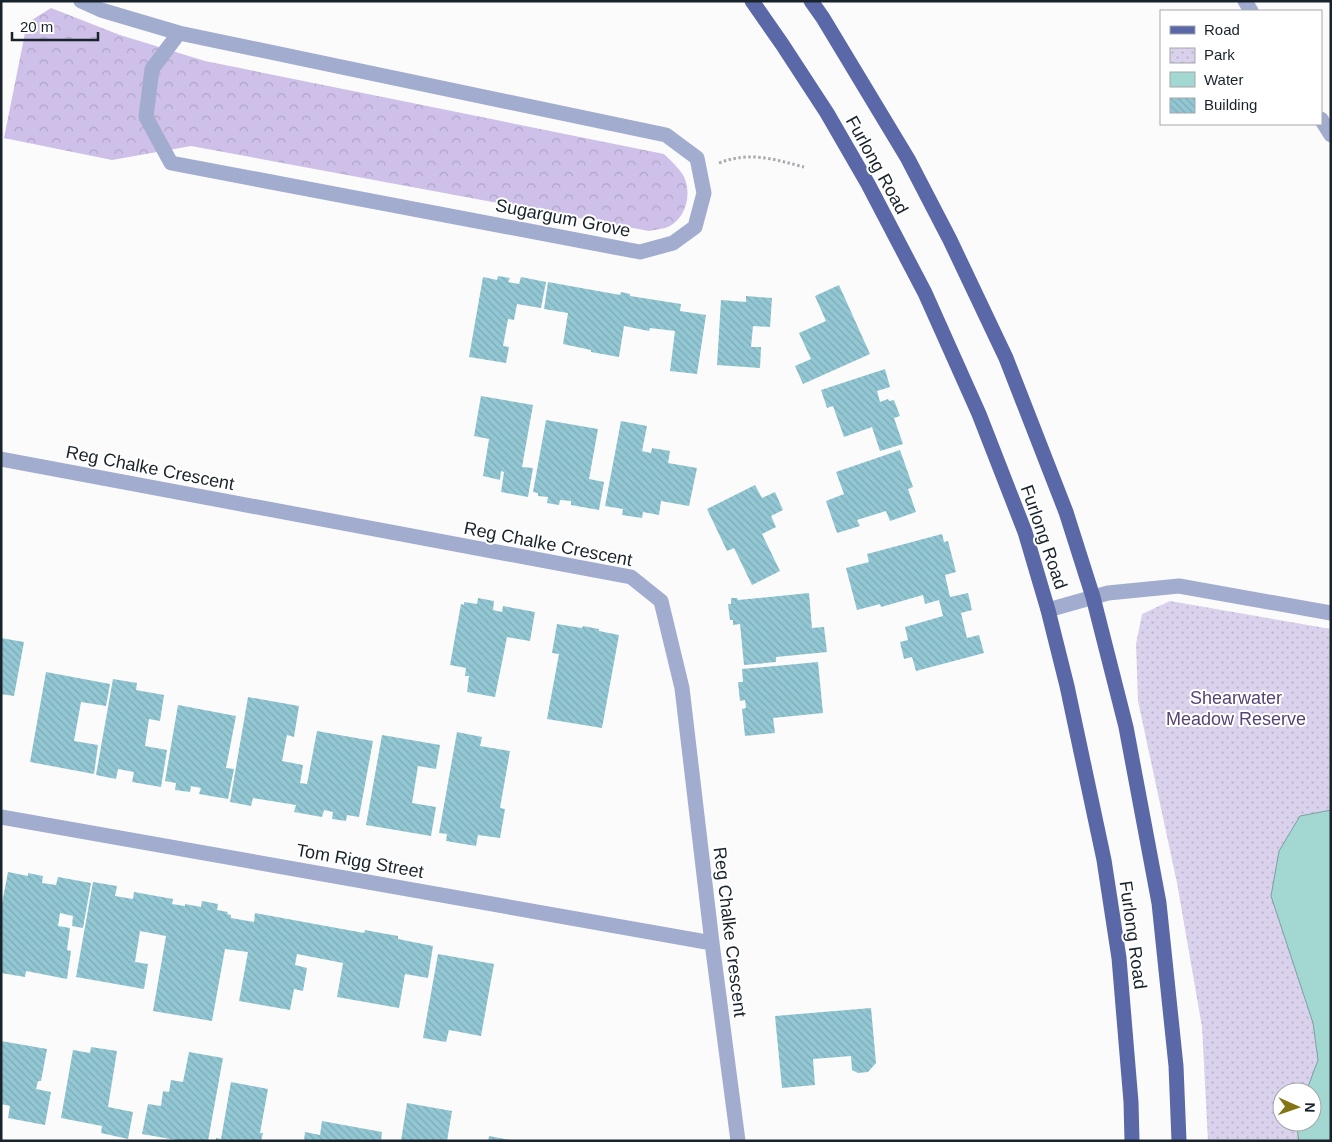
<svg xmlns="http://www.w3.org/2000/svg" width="1332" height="1142" font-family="Arial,sans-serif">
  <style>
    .forest { fill: url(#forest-crowns) }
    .park { fill: url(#park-dots); fill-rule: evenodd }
    .water { fill: #a2d8d1; stroke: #79a2a0 }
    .building { fill: url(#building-back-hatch) }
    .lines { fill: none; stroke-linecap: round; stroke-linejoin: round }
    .path { stroke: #a9acaf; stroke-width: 3; stroke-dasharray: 2.5 2.5; stroke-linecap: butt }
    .minor { stroke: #a1accf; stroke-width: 15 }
    .major { stroke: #5a68a7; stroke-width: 15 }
    .labels { text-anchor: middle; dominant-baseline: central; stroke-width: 4; stroke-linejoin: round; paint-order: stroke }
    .street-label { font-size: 18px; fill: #19232c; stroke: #fff }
    .park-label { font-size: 18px; fill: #574276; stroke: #fff }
  </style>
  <defs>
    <pattern id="forest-crowns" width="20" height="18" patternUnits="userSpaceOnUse" patternTransform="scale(1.25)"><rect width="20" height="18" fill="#cec0e8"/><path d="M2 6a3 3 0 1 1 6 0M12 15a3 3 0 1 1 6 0" fill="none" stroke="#b0a5c7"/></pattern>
    <pattern id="park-dots" width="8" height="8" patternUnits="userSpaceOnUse" patternTransform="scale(1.25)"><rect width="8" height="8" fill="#dad1ec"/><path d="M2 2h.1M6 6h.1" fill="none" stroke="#bab3cb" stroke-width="1.8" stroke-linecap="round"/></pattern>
    <pattern id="building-back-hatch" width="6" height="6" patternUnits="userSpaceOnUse" patternTransform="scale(1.25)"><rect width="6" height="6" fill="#92c7d3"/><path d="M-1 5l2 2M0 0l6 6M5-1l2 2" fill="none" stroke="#7dabb5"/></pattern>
  </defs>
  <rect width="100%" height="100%" fill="#fbfbfb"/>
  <path class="forest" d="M 51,8 L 120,35 L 205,61 L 664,154 C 672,162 683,171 686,182 C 691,200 683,222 665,228 C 660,229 654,230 649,231 L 191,146 L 112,160 L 4,138 L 27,23 Z"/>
  <path class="park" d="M 1170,601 L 1331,629 L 1331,1141 L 1208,1141 L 1202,1027 L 1177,883 L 1138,701 L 1136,644 L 1142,614 ZM 1282,1092 L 1312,1092 L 1312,1122 L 1282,1122 Z"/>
  <path class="water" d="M 1331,810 L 1331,1141 L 1299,1141 L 1297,1129 L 1299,1122 L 1312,1122 L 1312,1092 L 1306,1092 L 1318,1060 L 1313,1023 L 1271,896 L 1279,851 L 1300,816 Z"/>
  <path class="building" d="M 498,276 L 510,278 L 508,282 L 519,284 L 521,277 L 546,282 L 541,308 L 517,304 L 514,320 L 508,319 L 503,346 L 509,347 L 506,363 L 469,357 L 483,277 L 497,280 Z
    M 548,282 L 620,295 L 621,292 L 630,294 L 630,296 L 681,304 L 680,311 L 706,315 L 697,374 L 670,371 L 675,331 L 650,328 L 649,331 L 624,326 L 619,357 L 591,352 L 591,350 L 563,344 L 568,313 L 544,309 Z
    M 839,285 L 870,354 L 803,384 L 795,366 L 811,359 L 799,333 L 826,321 L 815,296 Z
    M 746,296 L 772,298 L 770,327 L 753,326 L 751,347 L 761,347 L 760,368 L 717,365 L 721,300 L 746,302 Z
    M 885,369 L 890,387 L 877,391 L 880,402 L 888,399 L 889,401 L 894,400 L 900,416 L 894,418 L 903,444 L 880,451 L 872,427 L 844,437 L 833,406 L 827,408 L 821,390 Z
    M 481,396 L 533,405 L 522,467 L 533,468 L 528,497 L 501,492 L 504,472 L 501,471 L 500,480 L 483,476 L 489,439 L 474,436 Z
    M 546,420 L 598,429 L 589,479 L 604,482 L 599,510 L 571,505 L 571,501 L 560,500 L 559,505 L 547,503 L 548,497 L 538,496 L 538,493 L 533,492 Z
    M 621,421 L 647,426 L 642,451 L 651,453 L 652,448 L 670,451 L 668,463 L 697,468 L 689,506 L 661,501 L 659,515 L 643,512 L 642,518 L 622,515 L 623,509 L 605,506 Z
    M 900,450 L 913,487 L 908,489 L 916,512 L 890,521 L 886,511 L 857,520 L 860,526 L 837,533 L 826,501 L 844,494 L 836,472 Z
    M 755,485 L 762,498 L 775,492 L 783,510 L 771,516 L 776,527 L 762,534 L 780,571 L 752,585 L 734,548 L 727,551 L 707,509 Z
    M 942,534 L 944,542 L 948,541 L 956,572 L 945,575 L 950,597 L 968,593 L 972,610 L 961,613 L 967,638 L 979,635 L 984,653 L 916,671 L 912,657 L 904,659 L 900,642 L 908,640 L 905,627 L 943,616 L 939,600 L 925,604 L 923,595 L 881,607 L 880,604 L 857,610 L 846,568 L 869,562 L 867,554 Z
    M 809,593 L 812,628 L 824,627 L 827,652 L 776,657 L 776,662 L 744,665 L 740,624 L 733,625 L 733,620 L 730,620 L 728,604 L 731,604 L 731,598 L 737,598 L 738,600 Z
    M 478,598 L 494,601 L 493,610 L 502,612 L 503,606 L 535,612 L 530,641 L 507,637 L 495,697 L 467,692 L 469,676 L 465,676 L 466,668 L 450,665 L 461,604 L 464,605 L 464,602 L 477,604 Z
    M 557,624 L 582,628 L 583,626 L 599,629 L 599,631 L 619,635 L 602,728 L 547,719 L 559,654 L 552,653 Z
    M 1,638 L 24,642 L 14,696 L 1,694 Z
    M 818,662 L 823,713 L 773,718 L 775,733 L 745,736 L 742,709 L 746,708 L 745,700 L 740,701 L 738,682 L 743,682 L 742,669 Z
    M 46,672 L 110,684 L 106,706 L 81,702 L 74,741 L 98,745 L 94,774 L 30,762 Z
    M 113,679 L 137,683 L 136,690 L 164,695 L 160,721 L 149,719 L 145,746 L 167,750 L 161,787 L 132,782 L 134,772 L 118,769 L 116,779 L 96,775 Z
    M 248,697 L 299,706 L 294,737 L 287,735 L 282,761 L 303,765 L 300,783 L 307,784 L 317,731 L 373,741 L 359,817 L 347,815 L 346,821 L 332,819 L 333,812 L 324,810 L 322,817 L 294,812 L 296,805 L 253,798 L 251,806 L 230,802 Z
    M 178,705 L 236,716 L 226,768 L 234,769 L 228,799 L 199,794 L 201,788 L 191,786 L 190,792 L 175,790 L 176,783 L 165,781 Z
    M 457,732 L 482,737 L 480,746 L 510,751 L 500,808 L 505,809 L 500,838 L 478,835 L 476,846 L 446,841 L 447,834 L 439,833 Z
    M 382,735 L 440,745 L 436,769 L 418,766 L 412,803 L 436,807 L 431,836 L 366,825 Z
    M 8,872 L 28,876 L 28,873 L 43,876 L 42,883 L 56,885 L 58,877 L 91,883 L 83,928 L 72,926 L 73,916 L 60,913 L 58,926 L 70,928 L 67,950 L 71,951 L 67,979 L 26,971 L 25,977 L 1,973 L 1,909 Z
    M 93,882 L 117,886 L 115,896 L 133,899 L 134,892 L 173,899 L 172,904 L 185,906 L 185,904 L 201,907 L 202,901 L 218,904 L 217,910 L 228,912 L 227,914 L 231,915 L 231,918 L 254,922 L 255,913 L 364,933 L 365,930 L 381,933 L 398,936 L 398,939 L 433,946 L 428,978 L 405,974 L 399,1008 L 337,997 L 343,963 L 297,954 L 295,965 L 307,968 L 303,991 L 294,989 L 290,1010 L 239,1001 L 248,952 L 225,949 L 212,1021 L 153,1011 L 166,936 L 140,931 L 135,962 L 148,964 L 144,989 L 76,977 Z
    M 438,954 L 494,964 L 481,1036 L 449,1030 L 446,1042 L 423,1038 Z
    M 871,1008 L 876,1063 L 868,1072 L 858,1073 L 852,1070 L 851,1056 L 813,1059 L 815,1085 L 782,1088 L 775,1016 Z
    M 1,1041 L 47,1049 L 41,1081 L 38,1081 L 36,1089 L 51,1092 L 45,1125 L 8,1118 L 10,1106 L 1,1104 Z
    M 91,1047 L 117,1051 L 108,1107 L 133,1112 L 128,1139 L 101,1133 L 102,1126 L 61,1118 L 73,1050 L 90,1053 Z
    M 189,1052 L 223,1058 L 208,1141 L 182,1141 L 142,1134 L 148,1104 L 161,1106 L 163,1091 L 169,1092 L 171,1080 L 183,1082 Z
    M 231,1082 L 268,1089 L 260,1133 L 263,1133 L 261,1141 L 216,1141 L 216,1138 L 221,1139 Z
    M 407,1103 L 452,1111 L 447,1141 L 401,1141 Z
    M 322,1121 L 382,1132 L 381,1141 L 304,1141 L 305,1132 L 320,1135 Z
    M 489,1136 L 510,1140 L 510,1141 L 488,1141 Z"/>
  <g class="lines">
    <path class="path" d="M 719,163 C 750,151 773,159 804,167"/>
    <path class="minor" d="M 81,1 L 101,10 L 179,33 L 666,135 L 697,158 L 704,193 L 695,227 L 673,243 L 640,252 L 171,163 L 146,117 L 152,69 L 179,33
      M 1245,1 L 1251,11
      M 1321,119 L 1331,135
      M 1,459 L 631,577 L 661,601 L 682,688 L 712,943 L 738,1141
      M 1048,610 L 1108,593 L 1179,586 L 1331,613
      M 1,817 L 712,943"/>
    <path class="major" d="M 752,1 L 782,44 L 827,113 L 868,184 L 925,293 L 979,414 L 1025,532 L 1048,610 L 1067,686 L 1104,860 L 1119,958 L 1131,1102 L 1132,1141
      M 811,1 L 823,18 L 908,159 L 950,240 L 1006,358 L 1066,512 L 1093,597 L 1126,727 L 1159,903 L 1176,1066 L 1179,1141"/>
  </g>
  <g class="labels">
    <g class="street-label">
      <text transform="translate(877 165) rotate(61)">Furlong Road</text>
      <text transform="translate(563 218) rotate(11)">Sugargum Grove</text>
      <text transform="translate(150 468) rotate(11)">Reg Chalke Crescent</text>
      <text transform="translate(1044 537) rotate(71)">Furlong Road</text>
      <text transform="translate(548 544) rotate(11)">Reg Chalke Crescent</text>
      <text transform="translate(360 861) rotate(10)">Tom Rigg Street</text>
      <text transform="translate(730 932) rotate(83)">Reg Chalke Crescent</text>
      <text transform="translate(1133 935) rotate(82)">Furlong Road</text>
    </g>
    <g class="park-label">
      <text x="1236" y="698">Shearwater<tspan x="1236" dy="21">Meadow Reserve</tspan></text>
    </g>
  </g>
  <rect width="1332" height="1142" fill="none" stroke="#19232c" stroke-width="5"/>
  <rect x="1160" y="10" width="162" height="115" fill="#ffffff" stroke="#a3a7ab"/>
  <rect x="1170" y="26" width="25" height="8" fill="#5a68a7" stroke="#a3a7ab"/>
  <text x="1204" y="35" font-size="15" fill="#19232c">Road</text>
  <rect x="1170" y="48" width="25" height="15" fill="url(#park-dots)" stroke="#a3a7ab"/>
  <text x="1204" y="60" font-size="15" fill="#19232c">Park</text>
  <rect x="1170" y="72" width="25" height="15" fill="#a2d8d1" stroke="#a3a7ab"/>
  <text x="1204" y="85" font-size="15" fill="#19232c">Water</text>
  <rect x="1170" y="98" width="25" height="15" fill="url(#building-back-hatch)" stroke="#a3a7ab"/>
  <text x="1204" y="110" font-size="15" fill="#19232c">Building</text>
  <g transform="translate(1297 1107) rotate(92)"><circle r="24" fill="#ffffff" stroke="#a3a7ab"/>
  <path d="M0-4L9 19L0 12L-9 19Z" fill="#847416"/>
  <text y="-8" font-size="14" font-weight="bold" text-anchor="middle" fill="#19232c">N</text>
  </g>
  <path d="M12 32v8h86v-8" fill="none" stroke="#19232c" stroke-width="2.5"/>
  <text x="20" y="32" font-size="15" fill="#19232c" stroke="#ffffff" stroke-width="4" paint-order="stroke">20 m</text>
</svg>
